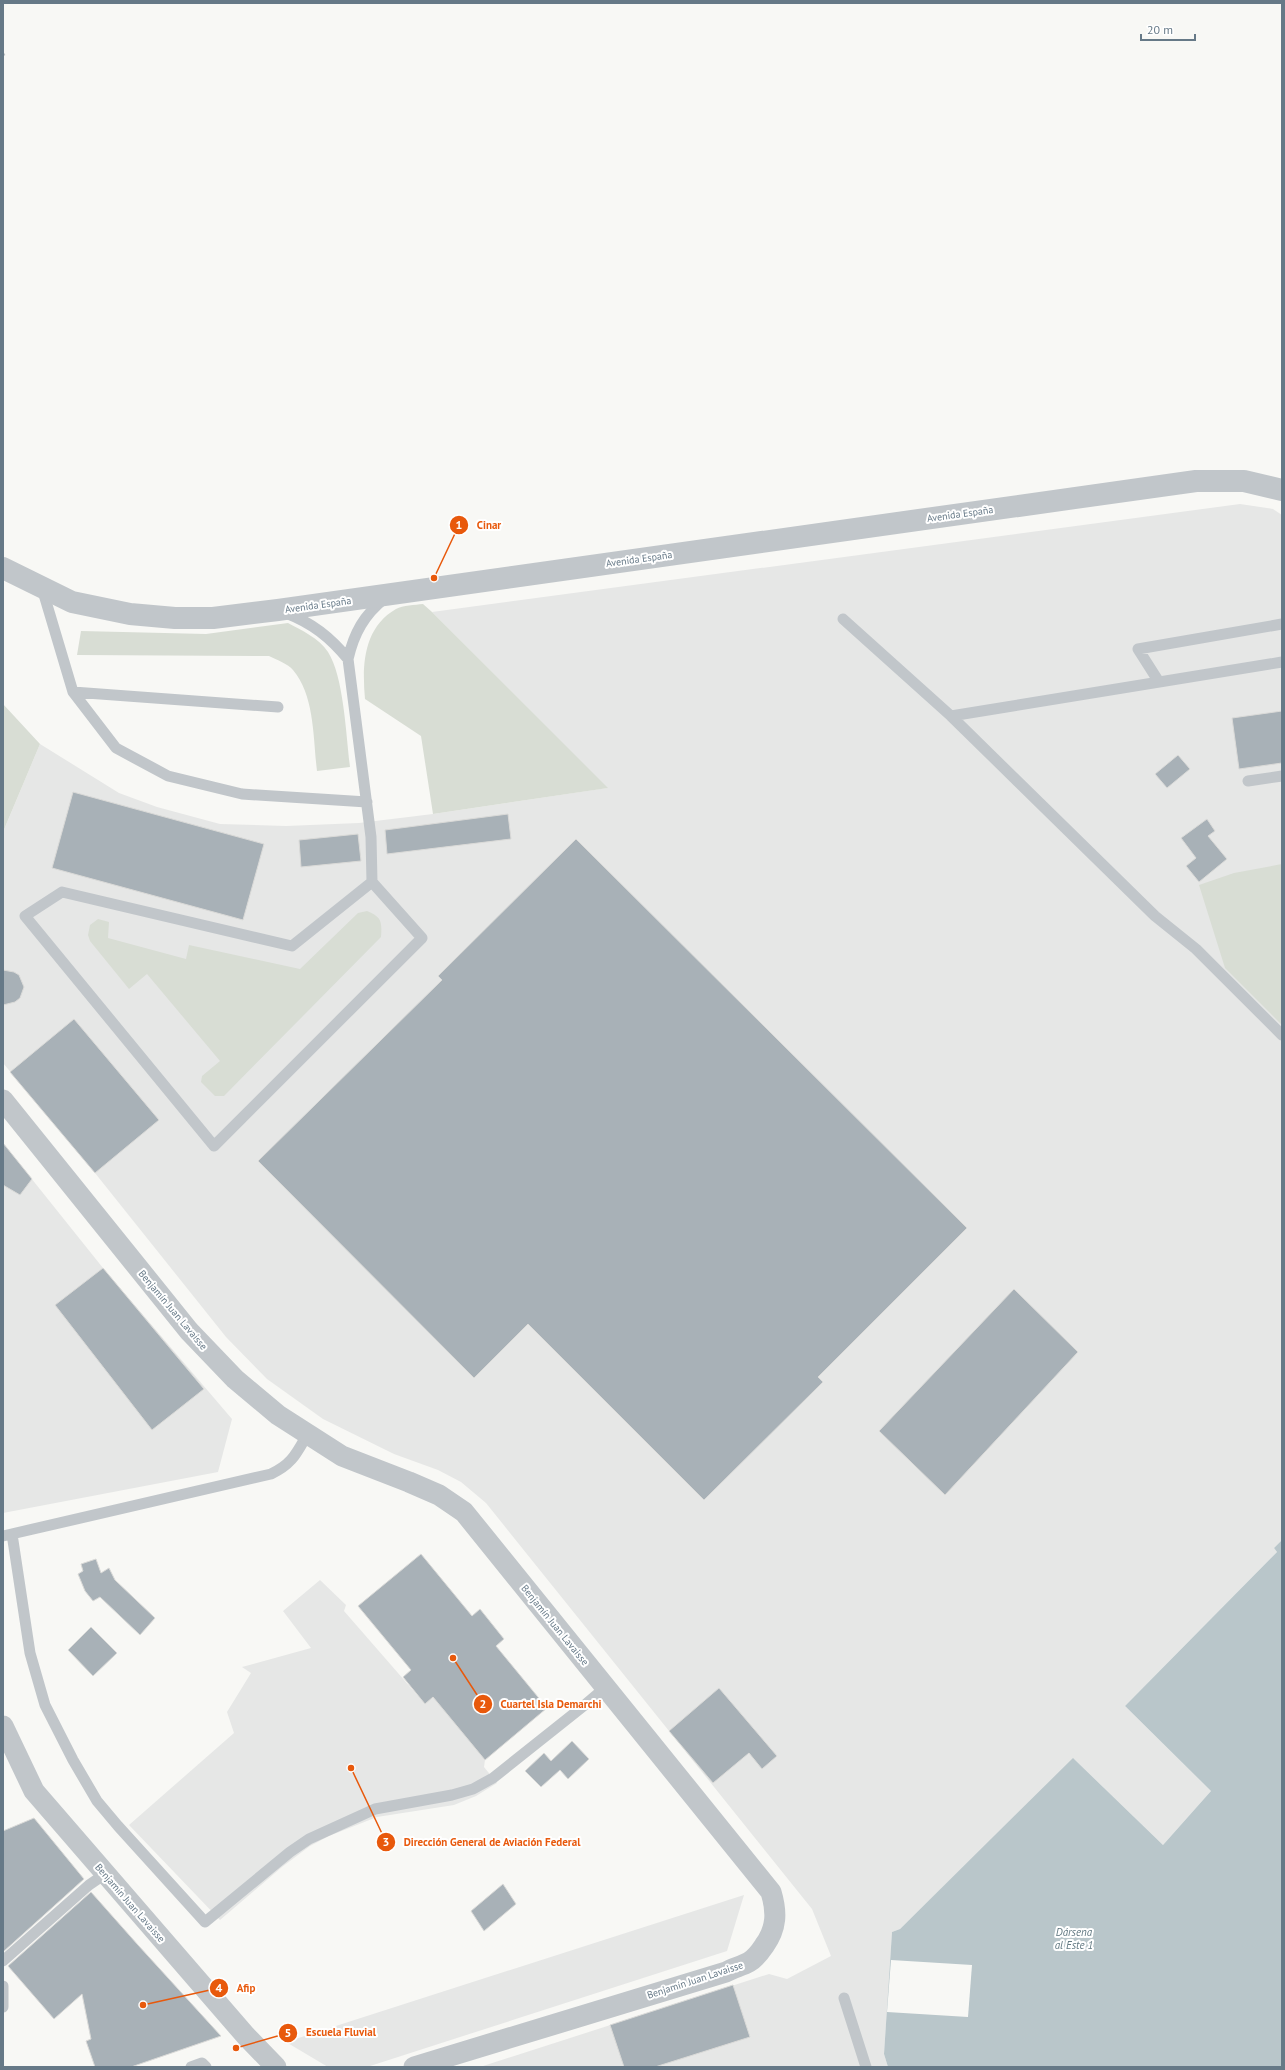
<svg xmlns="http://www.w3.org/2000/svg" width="1285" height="2070" font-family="'PT Sans',sans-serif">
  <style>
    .built { fill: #e6e7e6 }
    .green { fill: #d8ddd4 }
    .water { fill: #b9c6ca }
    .pier { fill: #f8f8f5 }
    .building { fill: #a8b1b7; stroke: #dadad8 }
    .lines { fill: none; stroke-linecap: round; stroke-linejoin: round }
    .path { stroke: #b9bdc0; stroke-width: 2.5; stroke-dasharray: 2 2; stroke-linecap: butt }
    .service { stroke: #c1c6ca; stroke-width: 11 }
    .minor { stroke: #c1c6ca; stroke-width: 21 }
    .tertiary { stroke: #c1c6ca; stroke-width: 22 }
    .labels { text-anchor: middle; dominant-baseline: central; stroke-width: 4; stroke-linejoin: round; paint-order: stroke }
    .street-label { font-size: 10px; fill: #667987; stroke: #fff }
    .water-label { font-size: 11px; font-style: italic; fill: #637a83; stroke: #fff }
    .leader { fill: none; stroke: #e8590c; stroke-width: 1.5 }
    .callout-dot { fill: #e8590c; stroke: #fff; stroke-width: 1.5 }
    .mark-label { font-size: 12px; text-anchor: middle; font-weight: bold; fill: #fff }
    .callout-label { font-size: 11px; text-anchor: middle; font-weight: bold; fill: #e8590c; stroke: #fff; stroke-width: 4; stroke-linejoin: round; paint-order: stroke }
  </style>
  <rect width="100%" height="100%" fill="#f8f8f5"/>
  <path class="built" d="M 1240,504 L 1273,509 L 1282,515 L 1282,1540 L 1274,1548 L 1277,1552 L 1125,1706 L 1211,1791 L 1163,1845 L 1074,1759 L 900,1929 L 892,1932 L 884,2054 L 888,2067 L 480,2067 L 769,1974 L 787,1979 L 831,1956 L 812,1909 L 486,1503 L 461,1482 L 438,1470 L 394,1454 L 323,1419 L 267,1379 L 226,1337 L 95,1173 L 3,1063 L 3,832 L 40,744 L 119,793 L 157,807 L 220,824 L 286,826 L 359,823 L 433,814 L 607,788 L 432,612 Z
    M 3,1143 L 103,1268 L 232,1419 L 218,1472 L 3,1513 Z
    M 320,1580 L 346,1605 L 344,1611 L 425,1704 L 433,1697 L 485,1760 L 484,1767 L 497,1783 L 476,1796 L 454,1805 L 377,1817 L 329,1836 L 310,1846 L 282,1867 L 220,1920 L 129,1825 L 234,1733 L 227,1712 L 251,1673 L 242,1667 L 311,1648 L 283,1611 Z
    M 744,1895 L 727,1951 L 367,2067 L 328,2067 L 286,2042 Z"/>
  <path class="green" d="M 423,604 L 432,612 L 608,788 L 433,814 L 421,736 L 365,699 C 362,666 363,628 396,609 C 403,605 415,605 423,604 Z
    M 288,623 C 301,630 319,638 328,652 C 344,677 346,736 350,767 L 317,771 C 313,739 315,696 293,670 C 288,664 277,660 269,656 L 77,655 L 81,631 L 206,634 Z
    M 3,704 L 40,744 L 3,832 Z
    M 1282,864 L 1282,1025 L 1225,968 L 1199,885 L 1234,873 Z
    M 367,911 C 382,917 382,922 381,937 L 224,1096 L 215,1096 L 201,1082 L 202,1076 L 220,1061 L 147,974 L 129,989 L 90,941 L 88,935 L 90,925 L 98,919 L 109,922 L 108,938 L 186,959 L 189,945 L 300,969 L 358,913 Z"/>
  <path class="water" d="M 1282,1540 L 1282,2067 L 888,2067 L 884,2054 L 892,1932 L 900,1929 L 1073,1758 L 1163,1845 L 1211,1791 L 1125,1706 L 1277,1552 L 1274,1548 Z"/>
  <path class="pier" d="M 891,1960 L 972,1965 L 968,2017 L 887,2012 Z"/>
  <path class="building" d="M 1282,711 L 1282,763 L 1239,769 L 1232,718 Z
    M 1178,755 L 1190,769 L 1167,788 L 1155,774 Z
    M 73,792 L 264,844 L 243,920 L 52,868 Z
    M 508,814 L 511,839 L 387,854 L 385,830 Z
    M 1207,819 L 1215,831 L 1208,836 L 1227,859 L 1199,882 L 1186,866 L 1196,858 L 1181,838 Z
    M 358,834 L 361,861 L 301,867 L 299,840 Z
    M 576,839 L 967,1228 L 818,1377 L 823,1382 L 704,1500 L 528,1324 L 474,1378 L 258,1161 L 442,980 L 438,976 Z
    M 3,970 L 14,972 L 19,975 L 24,987 L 20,998 L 15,1002 L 3,1005 Z
    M 74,1019 L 159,1120 L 95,1173 L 10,1072 Z
    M 3,1143 L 32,1179 L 20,1195 L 3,1185 Z
    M 103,1268 L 204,1389 L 152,1430 L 55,1305 Z
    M 1014,1289 L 1078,1352 L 945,1495 L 879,1431 Z
    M 421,1554 L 472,1616 L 480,1609 L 504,1639 L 496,1646 L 547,1708 L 485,1760 L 433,1697 L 425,1704 L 403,1677 L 411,1670 L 358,1606 Z
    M 96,1559 L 101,1573 L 109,1568 L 115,1580 L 155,1618 L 140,1635 L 100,1597 L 93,1601 L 85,1591 L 78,1574 L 83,1571 L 81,1564 Z
    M 91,1627 L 117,1653 L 93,1676 L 68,1650 Z
    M 719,1688 L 777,1756 L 762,1769 L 749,1753 L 713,1783 L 669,1731 Z
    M 572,1741 L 589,1759 L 568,1779 L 560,1770 L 541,1787 L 525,1771 L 544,1753 L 551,1761 Z
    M 34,1818 L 84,1879 L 3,1952 L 3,1831 Z
    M 503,1884 L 516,1904 L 484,1931 L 471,1911 Z
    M 91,1892 L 138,1945 L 221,2036 L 131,2067 L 95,2067 L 86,2041 L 91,2039 L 82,1994 L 54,2019 L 8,1966 Z
    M 733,1985 L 750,2037 L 655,2067 L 624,2067 L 610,2025 Z"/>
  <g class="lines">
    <path class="path" d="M 3,55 L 6,53"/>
    <path class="service" d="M 42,588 L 73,692 L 116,748 L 168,776 L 242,794 L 367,802
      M 286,613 C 312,623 330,637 348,659
      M 843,619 L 951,716 L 1155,916 L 1196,949 L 1282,1035
      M 1159,682 L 1138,649 L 1282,624
      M 73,692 L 278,707
      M 951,716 L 1282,662
      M 1248,781 L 1282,776
      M 372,882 L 292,946 L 62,892 L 25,916 L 214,1146 L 422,938 L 372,882 L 371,837 L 348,659 C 354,633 364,615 385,598
      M 12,1534 L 30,1653 L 45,1705 L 73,1760 L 97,1801 L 118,1826 L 205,1922 L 290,1852 L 309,1839 L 375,1809 L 452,1795 L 473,1789 L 493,1778 L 586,1704 L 606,1687
      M 3,1536 L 271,1474 C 292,1464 296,1454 307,1435
      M 3,1961 L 89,1885 L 105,1874
      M 3,1986 L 3,2007
      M 844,1998 L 866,2067
      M 191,2067 L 202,2063 L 206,2067"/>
    <path class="minor" d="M 3,1100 L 189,1331 L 235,1379 L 278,1415 L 342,1456 L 409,1482 L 439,1495 L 464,1512 L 771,1892 C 777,1912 777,1928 764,1946 C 760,1952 756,1958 749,1962 C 742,1966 733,1968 726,1972 L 414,2067
      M 3,1726 L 34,1791 L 246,2036 L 276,2067"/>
    <path class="tertiary" d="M 3,568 L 72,602 L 130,614 L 175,618 L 213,618 L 278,610 L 1196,481 L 1244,481 L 1282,490"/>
  </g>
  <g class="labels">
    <g class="street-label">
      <text transform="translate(960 514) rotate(-8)">Avenida España</text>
      <text transform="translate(639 559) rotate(-8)">Avenida España</text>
      <text transform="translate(318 605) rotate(-8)">Avenida España</text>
      <text transform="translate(173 1310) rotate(50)">Benjamín Juan Lavaisse</text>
      <text transform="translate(555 1625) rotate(51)">Benjamín Juan Lavaisse</text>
      <text transform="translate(130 1903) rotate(49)">Benjamín Juan Lavaisse</text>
      <text transform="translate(695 1980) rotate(-18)">Benjamín Juan Lavaisse</text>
    </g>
    <g class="water-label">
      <text x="1074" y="1932">Dársena<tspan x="1074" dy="13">al Este 1</tspan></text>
    </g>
  </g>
  <path class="leader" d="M434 578L459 525M453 1658L483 1704M351 1768L386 1842M143 2005L219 1988M236 2048L288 2033"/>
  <g class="callout-dot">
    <circle cx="434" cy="578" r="4"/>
    <circle cx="453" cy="1658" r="4"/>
    <circle cx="351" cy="1768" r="4"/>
    <circle cx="143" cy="2005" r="4"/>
    <circle cx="236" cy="2048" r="4"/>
    <circle cx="459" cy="525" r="10"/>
    <circle cx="483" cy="1704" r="10"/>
    <circle cx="386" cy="1842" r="10"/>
    <circle cx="219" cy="1988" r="10"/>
    <circle cx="288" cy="2033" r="10"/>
  </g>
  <g class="mark-label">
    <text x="459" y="529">1</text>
    <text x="483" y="1708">2</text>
    <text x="386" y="1846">3</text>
    <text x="219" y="1992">4</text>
    <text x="288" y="2037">5</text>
  </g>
  <g class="callout-label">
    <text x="489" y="529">Cinar</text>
    <text x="551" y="1708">Cuartel Isla Demarchi</text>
    <text x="492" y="1846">Dirección General de Aviación Federal</text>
    <text x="246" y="1992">Afip</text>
    <text x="341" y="2036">Escuela Fluvial</text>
  </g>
  <rect width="1285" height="2070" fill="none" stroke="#667987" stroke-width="8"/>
  <path d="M1141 34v6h54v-6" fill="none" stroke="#667987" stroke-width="2"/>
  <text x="1147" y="34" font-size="12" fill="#667987" stroke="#ffffff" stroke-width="3" paint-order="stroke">20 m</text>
</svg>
